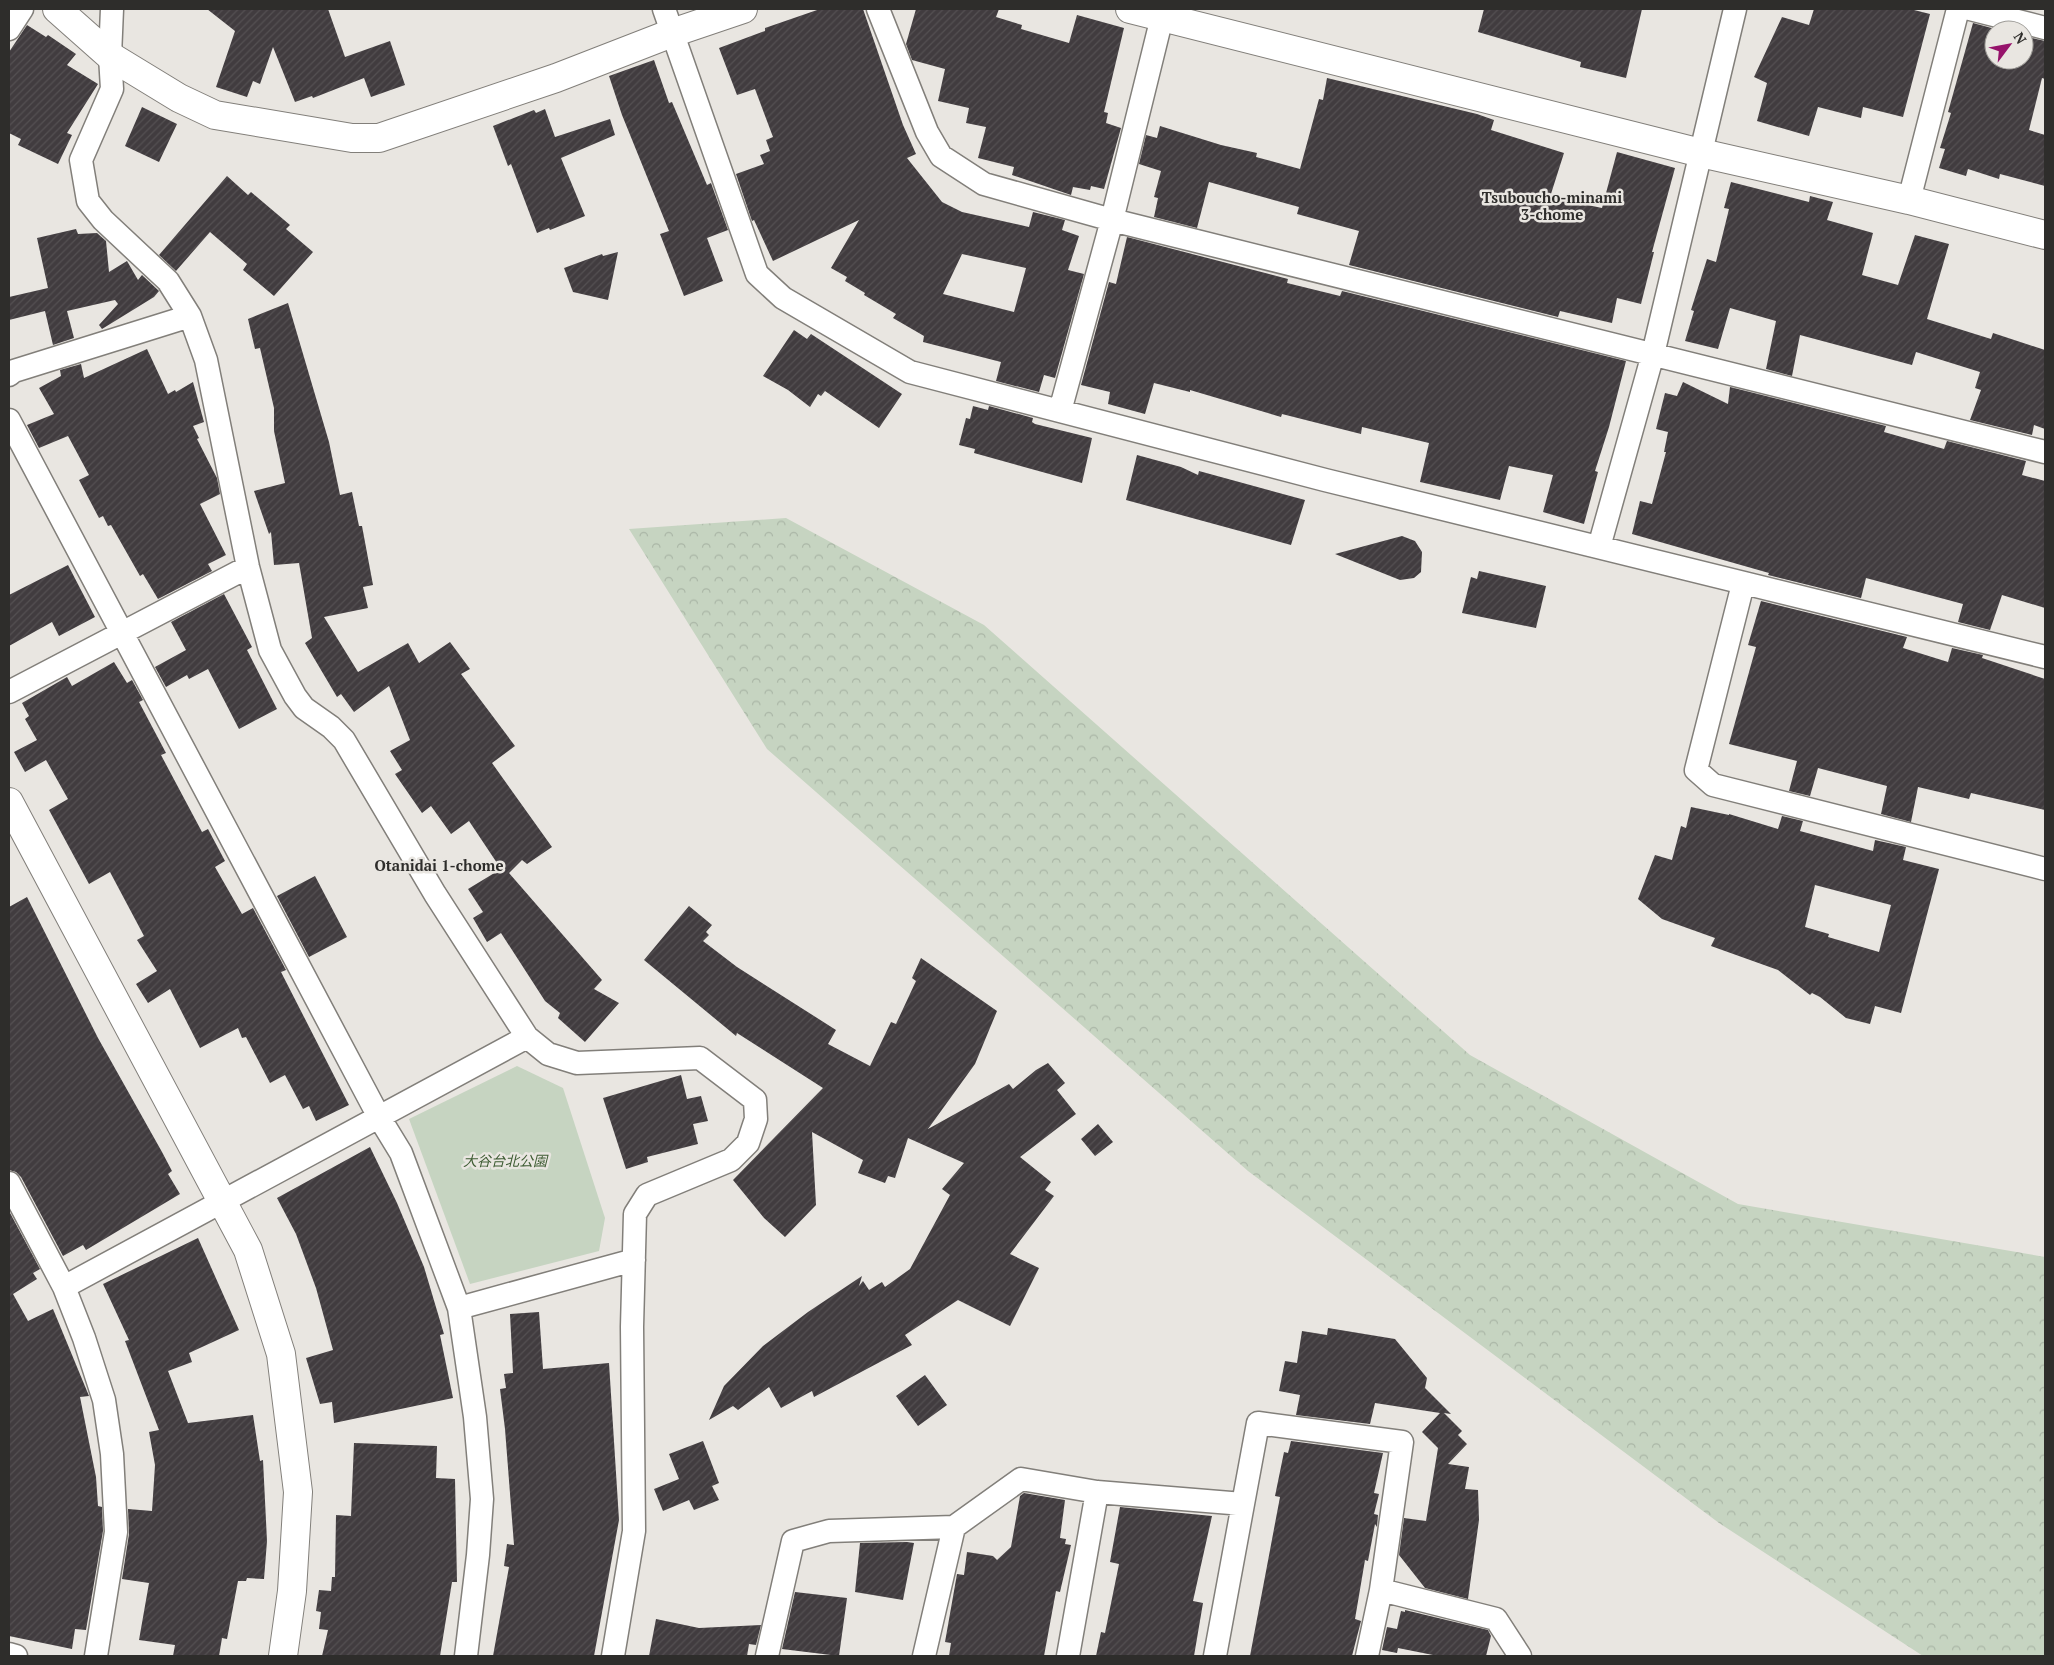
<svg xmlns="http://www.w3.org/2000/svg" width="2054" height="1665" font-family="'PT Serif','Noto Sans JP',serif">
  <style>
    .forest { fill: url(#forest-crowns) }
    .green { fill: #c6d4c1 }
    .building { fill: url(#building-hatch); fill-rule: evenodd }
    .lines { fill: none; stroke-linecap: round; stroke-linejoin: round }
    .minor-casing { stroke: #827f7a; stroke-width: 25 }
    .tertiary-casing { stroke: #827f7a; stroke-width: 30 }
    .minor { stroke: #fff; stroke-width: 22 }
    .tertiary { stroke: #fff; stroke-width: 28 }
    .labels { text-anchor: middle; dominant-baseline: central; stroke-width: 5; stroke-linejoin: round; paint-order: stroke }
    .park-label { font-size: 14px; font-style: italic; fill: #3d5b32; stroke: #e9e6e1 }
    .neighbourhood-label { font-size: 15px; font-weight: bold; fill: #2e2d2b; stroke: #e9e6e1 }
  </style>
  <defs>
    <pattern id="forest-crowns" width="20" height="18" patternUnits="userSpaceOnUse" patternTransform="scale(1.25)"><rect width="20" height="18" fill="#c6d4c1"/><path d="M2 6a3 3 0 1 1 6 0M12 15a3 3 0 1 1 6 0" fill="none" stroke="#aab6a6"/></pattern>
    <pattern id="building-hatch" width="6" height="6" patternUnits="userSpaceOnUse" patternTransform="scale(1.25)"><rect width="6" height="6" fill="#413c3f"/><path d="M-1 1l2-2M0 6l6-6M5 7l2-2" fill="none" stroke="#545052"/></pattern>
  </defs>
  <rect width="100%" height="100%" fill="#e9e6e1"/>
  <path class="forest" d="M 786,518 L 984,625 L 1470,1055 L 1738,1204 L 2045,1257 L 2045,1656 L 1923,1656 L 1719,1523 L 1248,1171 L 767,749 L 629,529 Z"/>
  <path class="green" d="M 517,1066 L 563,1088 L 605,1218 L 599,1251 L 470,1284 L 409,1119 Z"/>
  <path class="building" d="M 207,9 L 328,9 L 345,57 L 390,41 L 405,85 L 371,97 L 364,78 L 313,98 L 312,96 L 295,102 L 273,47 L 260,84 L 253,81 L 247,97 L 216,87 L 235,31 Z
    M 820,9 L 863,9 L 903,125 L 916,154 L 907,158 L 942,202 L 962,212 L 1029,227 L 1033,212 L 1065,220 L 1062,230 L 1079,236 L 1068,270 L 1084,274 L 1055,378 L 1044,375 L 1039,392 L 996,381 L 1001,362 L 923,342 L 924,336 L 893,318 L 896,314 L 864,295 L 865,293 L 845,281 L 847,277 L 831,268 L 859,220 L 773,261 L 754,220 L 752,221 L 736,174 L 764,164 L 760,155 L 770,151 L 766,140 L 773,137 L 755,89 L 737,95 L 719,48 L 765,31 L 765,28 ZM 962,254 L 1026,268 L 1014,312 L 943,294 Z
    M 916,9 L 999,9 L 996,17 L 1022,25 L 1021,29 L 1069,43 L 1077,15 L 1124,28 L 1104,112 L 1108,113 L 1106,123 L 1121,128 L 1104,189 L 1091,186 L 1090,190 L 1073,187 L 1071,195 L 1012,175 L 1014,167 L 978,158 L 986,127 L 966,123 L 969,108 L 938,101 L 945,69 L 912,60 L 906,44 Z
    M 1484,9 L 1642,9 L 1626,78 L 1580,67 L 1581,62 L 1478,32 Z
    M 1814,9 L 1910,9 L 1930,14 L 1903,117 L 1863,107 L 1861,118 L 1818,107 L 1809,136 L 1757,121 L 1767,83 L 1754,77 L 1782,17 L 1809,25 Z
    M 1973,23 L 1999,30 L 1994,30 L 1994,60 L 2024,60 L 2024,36 L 2045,41 L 2045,79 L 2042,78 L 2029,130 L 2045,135 L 2045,186 L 2000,174 L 1999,179 L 1968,169 L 1966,176 L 1939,168 L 1945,149 L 1940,148 L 1951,113 L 1948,112 Z
    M 27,25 L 46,37 L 48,35 L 76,54 L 67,65 L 98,84 L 67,133 L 72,135 L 58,164 L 18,145 L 21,139 L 9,133 L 9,52 Z
    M 654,60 L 669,103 L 672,102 L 707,185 L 711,183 L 728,230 L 707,238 L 723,281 L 684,296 L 660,234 L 669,231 L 622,115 L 609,76 Z
    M 1327,78 L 1477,114 L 1494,120 L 1491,130 L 1564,153 L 1550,197 L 1602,208 L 1617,152 L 1675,168 L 1652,252 L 1654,252 L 1641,304 L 1617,298 L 1612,323 L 1560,311 L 1558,317 L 1349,265 L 1359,231 L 1297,214 L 1299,207 L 1209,182 L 1197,228 L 1154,217 L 1158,198 L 1154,197 L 1161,171 L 1139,164 L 1146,135 L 1157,138 L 1160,126 L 1221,145 L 1257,153 L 1256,157 L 1300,169 L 1319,99 L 1323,100 Z
    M 142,107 L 177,124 L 159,162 L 125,146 Z
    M 545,109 L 555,137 L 610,119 L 615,135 L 561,158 L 585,216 L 550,230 L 549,228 L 537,233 L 511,164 L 508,166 L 493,126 L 534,110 L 536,113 Z
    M 227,176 L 248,195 L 251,192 L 290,225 L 286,229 L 313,252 L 274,296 L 243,270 L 247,264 L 210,232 L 176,271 L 159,255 Z
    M 1731,182 L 1809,202 L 1810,196 L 1833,202 L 1827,220 L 1873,233 L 1862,275 L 1898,285 L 1915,235 L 1949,244 L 1927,319 L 1991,339 L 1993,333 L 2045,350 L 2045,429 L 2034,425 L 2032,435 L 1970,420 L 1981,390 L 1975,388 L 1980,372 L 1916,352 L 1912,365 L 1800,335 L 1792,376 L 1766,369 L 1776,321 L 1730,308 L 1718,349 L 1685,341 L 1694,311 L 1691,310 L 1707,259 L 1716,262 L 1729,209 L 1724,208 Z
    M 76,229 L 78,234 L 97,233 L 106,241 L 109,272 L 127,261 L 138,280 L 142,275 L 159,291 L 154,297 L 102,329 L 99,325 L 118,304 L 115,300 L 67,311 L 74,338 L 53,345 L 45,311 L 9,320 L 9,297 L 48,288 L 37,238 Z
    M 1127,237 L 1288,279 L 1287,283 L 1340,296 L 1342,291 L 1626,361 L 1609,427 L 1595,471 L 1598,472 L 1584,524 L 1543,512 L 1553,475 L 1509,466 L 1500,500 L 1420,482 L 1429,443 L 1362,427 L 1361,434 L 1282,414 L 1281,417 L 1190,390 L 1190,392 L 1154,383 L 1145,414 L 1108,404 L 1110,392 L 1081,385 L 1109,282 L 1116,284 Z
    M 618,252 L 608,300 L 573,292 L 564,268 L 602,254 L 603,256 Z
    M 288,303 L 329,442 L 340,495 L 352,492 L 359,526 L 362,526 L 373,585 L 363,587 L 368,608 L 324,617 L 358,672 L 408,643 L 419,663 L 450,642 L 470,669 L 461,674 L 515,746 L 492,763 L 552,847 L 527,864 L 522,860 L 509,873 L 602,980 L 594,989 L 619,1003 L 585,1042 L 558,1018 L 560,1013 L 545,1001 L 501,933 L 487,942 L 473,918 L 483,912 L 468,889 L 501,869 L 469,821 L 451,834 L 431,806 L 422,813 L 395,774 L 402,770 L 390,751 L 410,740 L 389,686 L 354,712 L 341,694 L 337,697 L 305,643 L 312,638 L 299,563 L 274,565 L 271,532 L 269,534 L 254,491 L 285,483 L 274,431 L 274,408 L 260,348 L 255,349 L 248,319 Z
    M 794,330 L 807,339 L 811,334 L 902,394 L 879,428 L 825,391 L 821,396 L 818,394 L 810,407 L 788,390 L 763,376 Z
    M 147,349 L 168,394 L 175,390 L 176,392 L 193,382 L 204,422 L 193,426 L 199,438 L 197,439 L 217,478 L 220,494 L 200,504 L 226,555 L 208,564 L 212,571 L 158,599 L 143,574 L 140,576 L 111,525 L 108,526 L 103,516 L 99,518 L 79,480 L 89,475 L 68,436 L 39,448 L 27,425 L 54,414 L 39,388 L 61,376 L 60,370 L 81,364 L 84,378 Z
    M 1683,382 L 1728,404 L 1730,387 L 1886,426 L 1884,432 L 1944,449 L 1947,441 L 2026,461 L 2022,475 L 2045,481 L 2045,608 L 2002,595 L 1990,630 L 1958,622 L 1963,604 L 1866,578 L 1861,598 L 1768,575 L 1769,573 L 1632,534 L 1640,501 L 1652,504 L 1666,452 L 1664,452 L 1668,432 L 1656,429 L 1665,393 L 1677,396 Z
    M 973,406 L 988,410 L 989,406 L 1033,418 L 1032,422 L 1035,424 L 1092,438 L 1082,483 L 974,453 L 975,449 L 959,445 L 966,418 L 970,419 Z
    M 1137,455 L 1181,467 L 1198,475 L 1199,471 L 1305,500 L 1291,545 L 1126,500 Z
    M 1402,536 L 1415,541 L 1422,552 L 1421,572 L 1414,578 L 1400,580 L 1335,554 Z
    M 68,565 L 95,617 L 59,636 L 52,622 L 9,646 L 9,595 Z
    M 1479,571 L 1546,586 L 1536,628 L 1462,613 L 1471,577 L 1477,579 Z
    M 224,594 L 252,647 L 247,650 L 277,709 L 239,729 L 208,669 L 189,679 L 187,675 L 166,687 L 155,667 L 186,650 L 171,622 Z
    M 1761,601 L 1907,637 L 1903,648 L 1948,662 L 1952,648 L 1983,655 L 1982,658 L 2045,679 L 2045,810 L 1971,793 L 1969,799 L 1918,787 L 1911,822 L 1881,814 L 1887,786 L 1818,768 L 1810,796 L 1789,791 L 1797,761 L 1729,744 L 1756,647 L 1748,645 Z
    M 114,662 L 127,683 L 132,680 L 143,700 L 139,702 L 166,753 L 161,755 L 202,832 L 208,829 L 225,861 L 215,867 L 242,914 L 253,908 L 286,970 L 281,972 L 349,1105 L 316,1121 L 309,1106 L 303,1109 L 285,1075 L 270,1083 L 246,1037 L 242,1038 L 238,1028 L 200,1048 L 170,989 L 148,1003 L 136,984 L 157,971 L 137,940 L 144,936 L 110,872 L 89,884 L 49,810 L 68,799 L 46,760 L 25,772 L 14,752 L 37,740 L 25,719 L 29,716 L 22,703 L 67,677 L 72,686 Z
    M 1691,807 L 1729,815 L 1729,814 L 1778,829 L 1782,816 L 1803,821 L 1800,831 L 1873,851 L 1875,840 L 1906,847 L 1903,860 L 1939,869 L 1901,1013 L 1875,1006 L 1870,1024 L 1846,1018 L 1820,997 L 1812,993 L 1810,995 L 1778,970 L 1711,946 L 1715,938 L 1662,919 L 1638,899 L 1655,855 L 1672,860 L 1681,826 L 1686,828 ZM 1815,885 L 1891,905 L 1879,952 L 1828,937 L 1829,934 L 1805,927 Z
    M 315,876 L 347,937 L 309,957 L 277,896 Z
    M 27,897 L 98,1038 L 162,1152 L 172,1171 L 168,1174 L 180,1194 L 86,1250 L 83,1245 L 63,1256 L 21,1177 L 16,1172 L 9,1170 L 9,907 Z
    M 689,906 L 712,925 L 706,932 L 709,935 L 703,941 L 737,967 L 836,1030 L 828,1044 L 870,1066 L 891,1022 L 896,1024 L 916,981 L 912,978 L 921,958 L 997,1011 L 975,1064 L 928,1129 L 1009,1084 L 1013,1089 L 1036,1070 L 1048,1063 L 1065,1083 L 1057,1090 L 1076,1114 L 1020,1157 L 1051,1182 L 1045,1190 L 1054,1196 L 1010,1254 L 1039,1268 L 1010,1326 L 958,1300 L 905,1335 L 912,1345 L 814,1397 L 812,1391 L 781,1408 L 769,1387 L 738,1410 L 733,1406 L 709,1420 L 724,1386 L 763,1346 L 808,1312 L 862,1276 L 859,1286 L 863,1281 L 869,1290 L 882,1282 L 885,1287 L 910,1269 L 950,1195 L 942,1189 L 964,1163 L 908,1138 L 895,1178 L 888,1176 L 885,1183 L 858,1173 L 863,1160 L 812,1132 L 816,1205 L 785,1237 L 764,1218 L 733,1180 L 823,1088 L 737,1033 L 736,1036 L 644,960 Z
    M 681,1075 L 687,1099 L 701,1096 L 708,1121 L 693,1124 L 698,1144 L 647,1157 L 648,1162 L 626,1169 L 603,1098 Z
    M 1098,1124 L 1113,1142 L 1095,1156 L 1081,1139 Z
    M 370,1147 L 397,1203 L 424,1267 L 444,1334 L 440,1335 L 453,1398 L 334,1423 L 332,1402 L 320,1404 L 306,1358 L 333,1350 L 316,1288 L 296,1234 L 277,1198 Z
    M 9,1211 L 40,1269 L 33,1273 L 37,1279 L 13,1294 L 28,1321 L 53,1309 L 89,1396 L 80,1397 L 96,1477 L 98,1506 L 102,1507 L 103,1531 L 86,1630 L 75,1629 L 72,1649 L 9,1636 Z
    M 198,1238 L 239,1330 L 189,1353 L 192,1362 L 168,1371 L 188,1423 L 253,1415 L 260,1461 L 263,1460 L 267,1541 L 264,1579 L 247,1578 L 246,1581 L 238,1581 L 227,1639 L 222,1638 L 219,1656 L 173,1656 L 175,1645 L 139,1640 L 149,1583 L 122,1579 L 129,1534 L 128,1509 L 152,1511 L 155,1465 L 149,1432 L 159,1430 L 125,1341 L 129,1340 L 103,1284 Z
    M 539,1312 L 543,1369 L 609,1363 L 619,1520 L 594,1656 L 493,1656 L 509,1567 L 504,1566 L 507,1544 L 514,1545 L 505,1429 L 500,1389 L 506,1388 L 504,1374 L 513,1373 L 510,1314 Z
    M 1328,1328 L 1395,1339 L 1427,1378 L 1425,1388 L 1451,1414 L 1444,1413 L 1462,1431 L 1458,1435 L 1467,1444 L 1448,1464 L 1469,1467 L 1465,1489 L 1478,1490 L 1479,1520 L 1468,1599 L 1425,1588 L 1399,1555 L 1404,1518 L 1426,1521 L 1438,1448 L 1422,1432 L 1440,1413 L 1375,1403 L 1370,1424 L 1296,1415 L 1300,1395 L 1279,1391 L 1285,1361 L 1297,1363 L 1302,1331 L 1327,1335 Z
    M 925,1375 L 947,1405 L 918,1426 L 896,1396 Z
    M 703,1441 L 719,1483 L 712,1486 L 719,1500 L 694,1510 L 689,1500 L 663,1511 L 654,1489 L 679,1479 L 669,1454 Z
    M 1291,1441 L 1383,1453 L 1374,1493 L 1379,1494 L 1374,1514 L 1378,1515 L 1377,1527 L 1375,1524 L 1368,1561 L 1365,1560 L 1355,1619 L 1361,1621 L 1352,1656 L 1250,1656 L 1280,1497 L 1275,1496 L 1284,1452 L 1288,1453 Z
    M 354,1443 L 437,1446 L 436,1478 L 455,1479 L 457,1582 L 452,1582 L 440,1656 L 322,1656 L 328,1630 L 319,1629 L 321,1612 L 316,1611 L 319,1590 L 331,1591 L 332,1577 L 335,1577 L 336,1515 L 351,1516 Z
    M 1024,1493 L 1065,1500 L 1060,1538 L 1066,1539 L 1065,1544 L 1071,1545 L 1060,1592 L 1056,1591 L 1044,1656 L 949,1656 L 951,1643 L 945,1642 L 957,1574 L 964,1575 L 967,1552 L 993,1556 L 997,1560 L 1011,1547 L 1020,1496 Z
    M 1120,1507 L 1212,1516 L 1193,1601 L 1203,1603 L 1194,1656 L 1096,1656 L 1101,1632 L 1105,1633 L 1119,1564 L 1110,1562 Z
    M 907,1542 L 914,1543 L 903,1600 L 855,1592 L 860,1543 Z
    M 795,1592 L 847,1598 L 839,1656 L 782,1649 Z
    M 1405,1610 L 1488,1630 L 1491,1636 L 1486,1656 L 1438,1656 L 1398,1648 L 1397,1653 L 1382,1650 L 1387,1627 L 1397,1629 L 1401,1611 L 1405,1612 Z
    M 656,1619 L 699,1628 L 761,1625 L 756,1645 L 749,1644 L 747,1656 L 649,1656 Z"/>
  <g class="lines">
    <g class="minor-casing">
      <path id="minor" d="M 112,9 L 110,56 L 112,89 L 81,160 L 88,201 L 103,220 L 168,281 L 190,316 L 206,360 L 248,567 L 270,650 L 295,696 L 304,708 L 331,727 L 344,740 L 435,894 L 527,1037 L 548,1054 L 577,1063 L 700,1058 L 755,1100 L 756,1119 L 748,1143 L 731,1160 L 647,1195 L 635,1214 L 632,1327 L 634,1531 L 613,1656
        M 664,9 L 757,274 L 783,298 L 910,372 L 1325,480 L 2045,657
        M 878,9 L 927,132 L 941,156 L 984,184 L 1112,220 L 2045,452
        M 1970,9 L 2045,28
        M 9,29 L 22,9
        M 1909,200 L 1958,9
        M 9,375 L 14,371 L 190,316
        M 1060,411 L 1112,220 L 1164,9
        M 9,420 L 379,1117 L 401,1153 L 459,1308 L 475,1417 L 482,1499 L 478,1555 L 466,1656
        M 1599,547 L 1653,354 L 1735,9
        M 1743,584 L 1696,770 L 1713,785 L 2045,869
        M 9,692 L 248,567
        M 9,1183 L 64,1287 L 84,1338 L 104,1400 L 112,1454 L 116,1532 L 96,1656
        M 64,1287 L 527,1037
        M 459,1308 L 634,1260
        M 9,1654 L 16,1656
        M 767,1656 L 793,1541 L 829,1531 L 954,1527 L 1021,1479 L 1097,1492 L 1243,1504 L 1258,1423 L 1402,1442 L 1381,1590 L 1496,1619 L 1520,1656
        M 924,1656 L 954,1527
        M 1068,1656 L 1097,1492
        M 1215,1656 L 1243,1504
        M 1367,1656 L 1381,1590"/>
    </g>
    <g class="tertiary-casing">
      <path id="tertiary" d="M 57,9 L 110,56 L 179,98 L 215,115 L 352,138 L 379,138 L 556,78 L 672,33 L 743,9
        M 1130,9 L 1701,153 L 1909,200 L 2045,235
        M 9,802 L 248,1250 L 281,1354 L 298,1492 L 292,1591 L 283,1656"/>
    </g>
    <use href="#minor" class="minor"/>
    <use href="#tertiary" class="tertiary"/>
  </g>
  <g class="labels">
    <g class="park-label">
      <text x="505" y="1160">大谷台北公園</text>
    </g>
    <g class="neighbourhood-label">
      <text x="1552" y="197">Tsuboucho-minami<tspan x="1552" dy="17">3-chome</tspan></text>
      <text x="439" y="865">Otanidai 1-chome</text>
    </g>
  </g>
  <rect width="2054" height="1665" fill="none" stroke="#2e2d2b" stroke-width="20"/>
  <g transform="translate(2009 45) rotate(58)"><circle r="24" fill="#e9e6e1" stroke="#9e9c98"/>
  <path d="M0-4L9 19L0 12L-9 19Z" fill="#96136b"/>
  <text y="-8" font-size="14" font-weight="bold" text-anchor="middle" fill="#2e2d2b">N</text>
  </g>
</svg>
